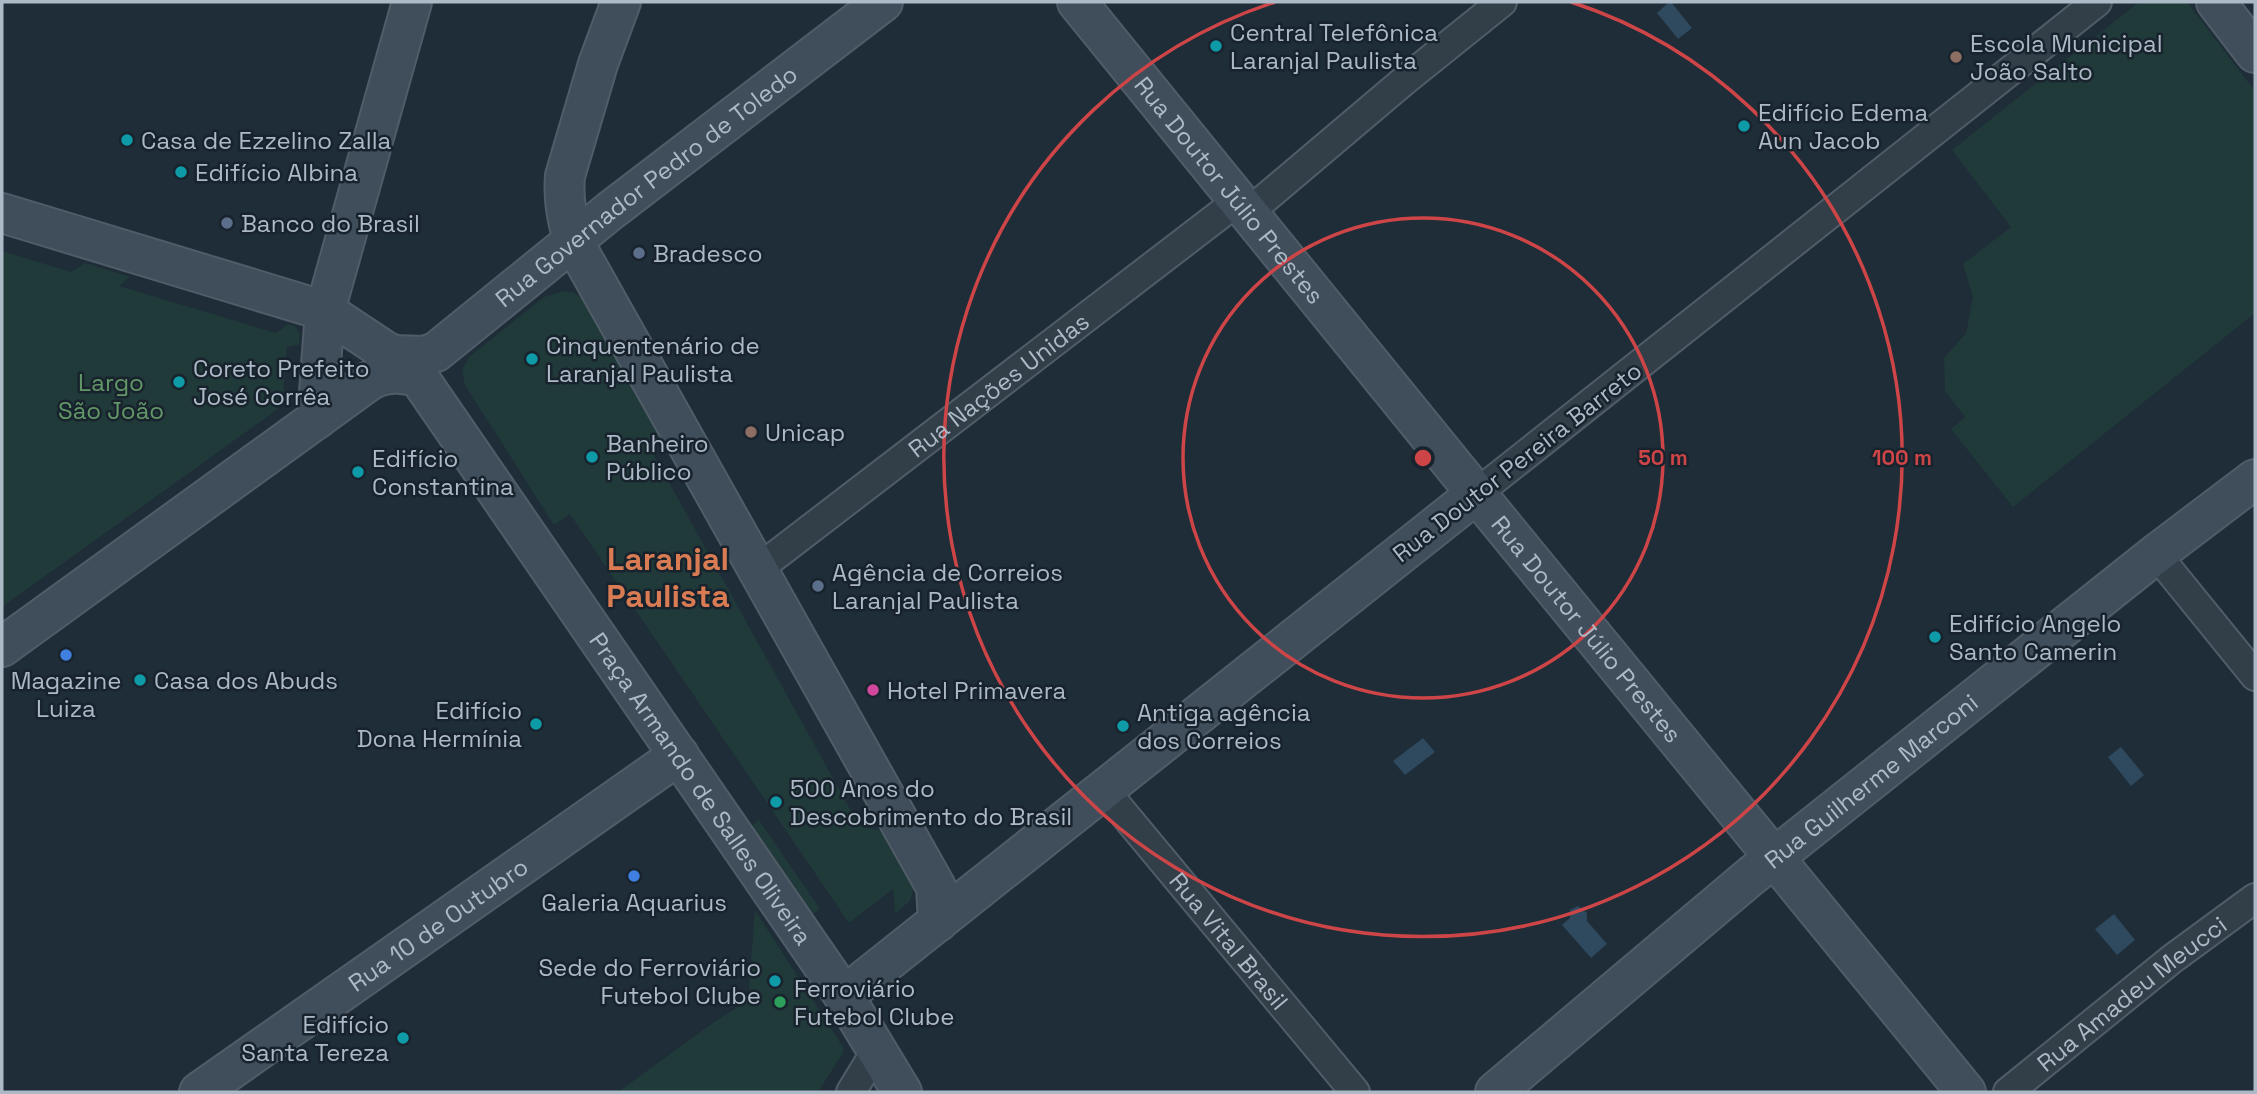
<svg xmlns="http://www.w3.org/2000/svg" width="2257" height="1094" font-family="'Space Grotesk',sans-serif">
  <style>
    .green { fill: #203939 }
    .water { fill: #2f495f }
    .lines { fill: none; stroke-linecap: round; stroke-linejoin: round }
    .street-casing { stroke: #505c67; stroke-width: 32 }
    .secondary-casing { stroke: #505c67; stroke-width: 42 }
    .street { stroke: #323e48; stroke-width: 28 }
    .secondary { stroke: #404e5c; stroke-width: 38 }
    .ring { fill: none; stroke: #ce4548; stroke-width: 3.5 }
    .culture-dot { fill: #0f9aa8; stroke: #18232d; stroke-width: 2.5 }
    .education-dot { fill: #8d6e63; stroke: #18232d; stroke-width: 2.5 }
    .service-dot { fill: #5c6f8a; stroke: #18232d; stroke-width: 2.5 }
    .shop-dot { fill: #3f7fe0; stroke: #18232d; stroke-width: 2.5 }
    .hotel-dot { fill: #d1479c; stroke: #18232d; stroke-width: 2.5 }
    .leisure-dot { fill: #2e9e5b; stroke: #18232d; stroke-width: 2.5 }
    .labels { text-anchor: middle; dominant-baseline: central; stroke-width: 5; stroke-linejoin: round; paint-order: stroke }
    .poi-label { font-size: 24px; fill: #acb9c6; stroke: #18232d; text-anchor: start }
    .street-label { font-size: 24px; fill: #acb9c6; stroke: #18232d }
    .park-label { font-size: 24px; fill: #629768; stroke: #18232d }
    .district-label { font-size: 32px; font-weight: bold; fill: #da7c53; stroke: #18232d }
    .centre { fill: #ce4548; stroke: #18232d; stroke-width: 3.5 }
    .ring-label { font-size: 21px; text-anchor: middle; font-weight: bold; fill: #ce4548; stroke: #18232d; stroke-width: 5; stroke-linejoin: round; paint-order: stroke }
  </style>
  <rect width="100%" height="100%" fill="#1e2d38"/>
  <path class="green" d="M 2139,2 L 2187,2 L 2255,91 L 2255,313 L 2013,507 L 1951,429 L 1965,417 L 1945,391 L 1944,358 L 1966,333 L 1973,297 L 1963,264 L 2011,227 L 1952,150 Z
    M 2,251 L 71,272 L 85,263 L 130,277 L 119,286 L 276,333 L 288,324 L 295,326 L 300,334 L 299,345 L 287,347 L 283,399 L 278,409 L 2,607 Z
    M 564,291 L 574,293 L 583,298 L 663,437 L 650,448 L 859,825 L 885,832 L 914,887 L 910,901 L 895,914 L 893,889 L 849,923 L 570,514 L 554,525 L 465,385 L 462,370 L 469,357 L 544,297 Z
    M 759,820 L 820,909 L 810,916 L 749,827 Z
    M 755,910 L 843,1047 L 843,1053 L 818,1092 L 618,1092 L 714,1022 L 748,1001 Z"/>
  <path class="water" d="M 1669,2 L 1671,2 L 1692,28 L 1678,39 L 1657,13 Z
    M 1423,738 L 1435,752 L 1405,775 L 1393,761 Z
    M 2121,747 L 2144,775 L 2131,786 L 2108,757 Z
    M 1578,906 L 1587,913 L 1587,921 L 1607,944 L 1591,958 L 1562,925 L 1570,918 L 1570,910 Z
    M 2114,914 L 2135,940 L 2117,955 L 2095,929 Z"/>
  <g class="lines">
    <g class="street-casing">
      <g id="street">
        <path d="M 1249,212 L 1405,80 L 1502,2"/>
        <path d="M 1476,494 L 2097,2"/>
        <path d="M 2156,554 L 2255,676"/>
        <path id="s1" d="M 758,569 L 1239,200"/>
        <path id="s2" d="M 1104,790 L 1355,1092"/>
        <path d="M 851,1092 L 876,1051"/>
        <path id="s3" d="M 2008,1092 L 2172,959 L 2255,898"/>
      </g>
    </g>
    <g class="secondary-casing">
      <g id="secondary">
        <path d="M 621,2 L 598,64 L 565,176 C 563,199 567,218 573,241 L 936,887 L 938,922"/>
        <path id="s4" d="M 1077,2 L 1457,470 L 1966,1092"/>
        <path d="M 2216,2 L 2255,53"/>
        <path id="s5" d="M 2,213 L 325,311 L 387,352 L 395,355 L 424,356 L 436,352 L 610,211 L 883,2"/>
        <path d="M 317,419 L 325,311 L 412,2"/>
        <path id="s6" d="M 2,647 L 369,381 C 384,372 403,372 419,378 L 844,996 L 902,1092"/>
        <path d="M 844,996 L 1476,494"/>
        <path id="s7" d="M 199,1092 L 679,755"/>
        <path id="s8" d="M 1495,1092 L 1751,876 L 2156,554 L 2255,479"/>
      </g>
    </g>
    <use href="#street" class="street"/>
    <use href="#secondary" class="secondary"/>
  </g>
  <g class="ring">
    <circle cx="1423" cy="458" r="240"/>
    <path d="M1571 2A479 479 0 1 1 1275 2"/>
  </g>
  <g class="culture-dot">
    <circle cx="1216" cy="46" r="7"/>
    <circle cx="1744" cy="126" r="7"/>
    <circle cx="127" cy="140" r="7"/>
    <circle cx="181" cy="172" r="7"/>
    <circle cx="532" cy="359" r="7"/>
    <circle cx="179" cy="382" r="7"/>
    <circle cx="592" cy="457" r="7"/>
    <circle cx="358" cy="472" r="7"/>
    <circle cx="1935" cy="637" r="7"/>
    <circle cx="140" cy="680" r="7"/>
    <circle cx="536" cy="724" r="7"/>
    <circle cx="1123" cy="726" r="7"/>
    <circle cx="776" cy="802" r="7"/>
    <circle cx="775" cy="981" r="7"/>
    <circle cx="403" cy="1038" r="7"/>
  </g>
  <g class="education-dot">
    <circle cx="1956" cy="57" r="7"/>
    <circle cx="751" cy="432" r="7"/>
  </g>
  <g class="service-dot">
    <circle cx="227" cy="223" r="7"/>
    <circle cx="639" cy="253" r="7"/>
    <circle cx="818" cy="586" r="7"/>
  </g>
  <g class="shop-dot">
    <circle cx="66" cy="655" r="7"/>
    <circle cx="634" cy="876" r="7"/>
  </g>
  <circle class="hotel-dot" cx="873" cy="690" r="7"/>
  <circle class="leisure-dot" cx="780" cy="1002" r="7"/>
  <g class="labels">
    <g class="poi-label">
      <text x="1230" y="32">Central Telefônica<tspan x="1230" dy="28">Laranjal Paulista</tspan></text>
      <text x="1970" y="43">Escola Municipal<tspan x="1970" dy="28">João Salto</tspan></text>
      <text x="1758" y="112">Edifício Edema<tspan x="1758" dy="28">Aun Jacob</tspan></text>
      <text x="141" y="140">Casa de Ezzelino Zalla</text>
      <text x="195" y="172">Edifício Albina</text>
      <text x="241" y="223">Banco do Brasil</text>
      <text x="653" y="253">Bradesco</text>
      <text x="546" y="345">Cinquentenário de<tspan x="546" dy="28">Laranjal Paulista</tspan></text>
      <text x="193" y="368">Coreto Prefeito<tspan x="193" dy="28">José Corrêa</tspan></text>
      <text x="765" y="432">Unicap</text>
      <text x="606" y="443">Banheiro<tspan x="606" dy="28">Público</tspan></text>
      <text x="372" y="458">Edifício<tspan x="372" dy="28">Constantina</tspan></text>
      <text x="832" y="572">Agência de Correios<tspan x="832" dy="28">Laranjal Paulista</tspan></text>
      <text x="1949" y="623">Edifício Angelo<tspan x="1949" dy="28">Santo Camerin</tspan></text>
      <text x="66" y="680" text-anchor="middle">Magazine<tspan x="66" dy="28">Luiza</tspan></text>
      <text x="154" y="680">Casa dos Abuds</text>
      <text x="887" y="690">Hotel Primavera</text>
      <text x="522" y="710" text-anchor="end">Edifício<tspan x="522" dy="28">Dona Hermínia</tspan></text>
      <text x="1137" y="712">Antiga agência<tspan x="1137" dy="28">dos Correios</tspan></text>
      <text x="790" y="788">500 Anos do<tspan x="790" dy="28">Descobrimento do Brasil</tspan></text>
      <text x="634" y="902" text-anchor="middle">Galeria Aquarius</text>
      <text x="761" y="967" text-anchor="end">Sede do Ferroviário<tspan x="761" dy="28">Futebol Clube</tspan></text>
      <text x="794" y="988">Ferroviário<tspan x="794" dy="28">Futebol Clube</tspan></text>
      <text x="389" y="1024" text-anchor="end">Edifício<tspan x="389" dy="28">Santa Tereza</tspan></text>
    </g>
    <g class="street-label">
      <text stroke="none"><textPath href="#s5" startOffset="730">Rua Governador Pedro de Toledo</textPath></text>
      <text stroke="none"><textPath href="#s4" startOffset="242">Rua Doutor Júlio Prestes</textPath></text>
      <text stroke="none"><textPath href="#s1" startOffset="303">Rua Nações Unidas</textPath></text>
      <text transform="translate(1517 462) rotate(-38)">Rua Doutor Pereira Barreto</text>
      <text stroke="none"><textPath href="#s4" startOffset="808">Rua Doutor Júlio Prestes</textPath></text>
      <text stroke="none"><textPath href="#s8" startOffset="488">Rua Guilherme Marconi</textPath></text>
      <text stroke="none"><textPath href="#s6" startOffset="1003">Praça Armando de Salles Oliveira</textPath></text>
      <text stroke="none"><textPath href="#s7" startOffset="292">Rua 10 de Outubro</textPath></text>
      <text stroke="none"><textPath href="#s2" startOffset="196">Rua Vital Brasil</textPath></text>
      <text stroke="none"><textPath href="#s3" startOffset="158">Rua Amadeu Meucci</textPath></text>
    </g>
    <g class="park-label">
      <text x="111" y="382">Largo<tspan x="111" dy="28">São João</tspan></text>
    </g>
    <g class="district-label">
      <text x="668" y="559">Laranjal<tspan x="668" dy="37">Paulista</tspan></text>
    </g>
  </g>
  <circle cx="1423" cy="458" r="10" class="centre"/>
  <g class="ring-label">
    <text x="1663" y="465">50 m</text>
    <text x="1902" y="465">100 m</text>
  </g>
  <rect width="2257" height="1094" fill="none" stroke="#acb9c6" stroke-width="7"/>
</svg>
